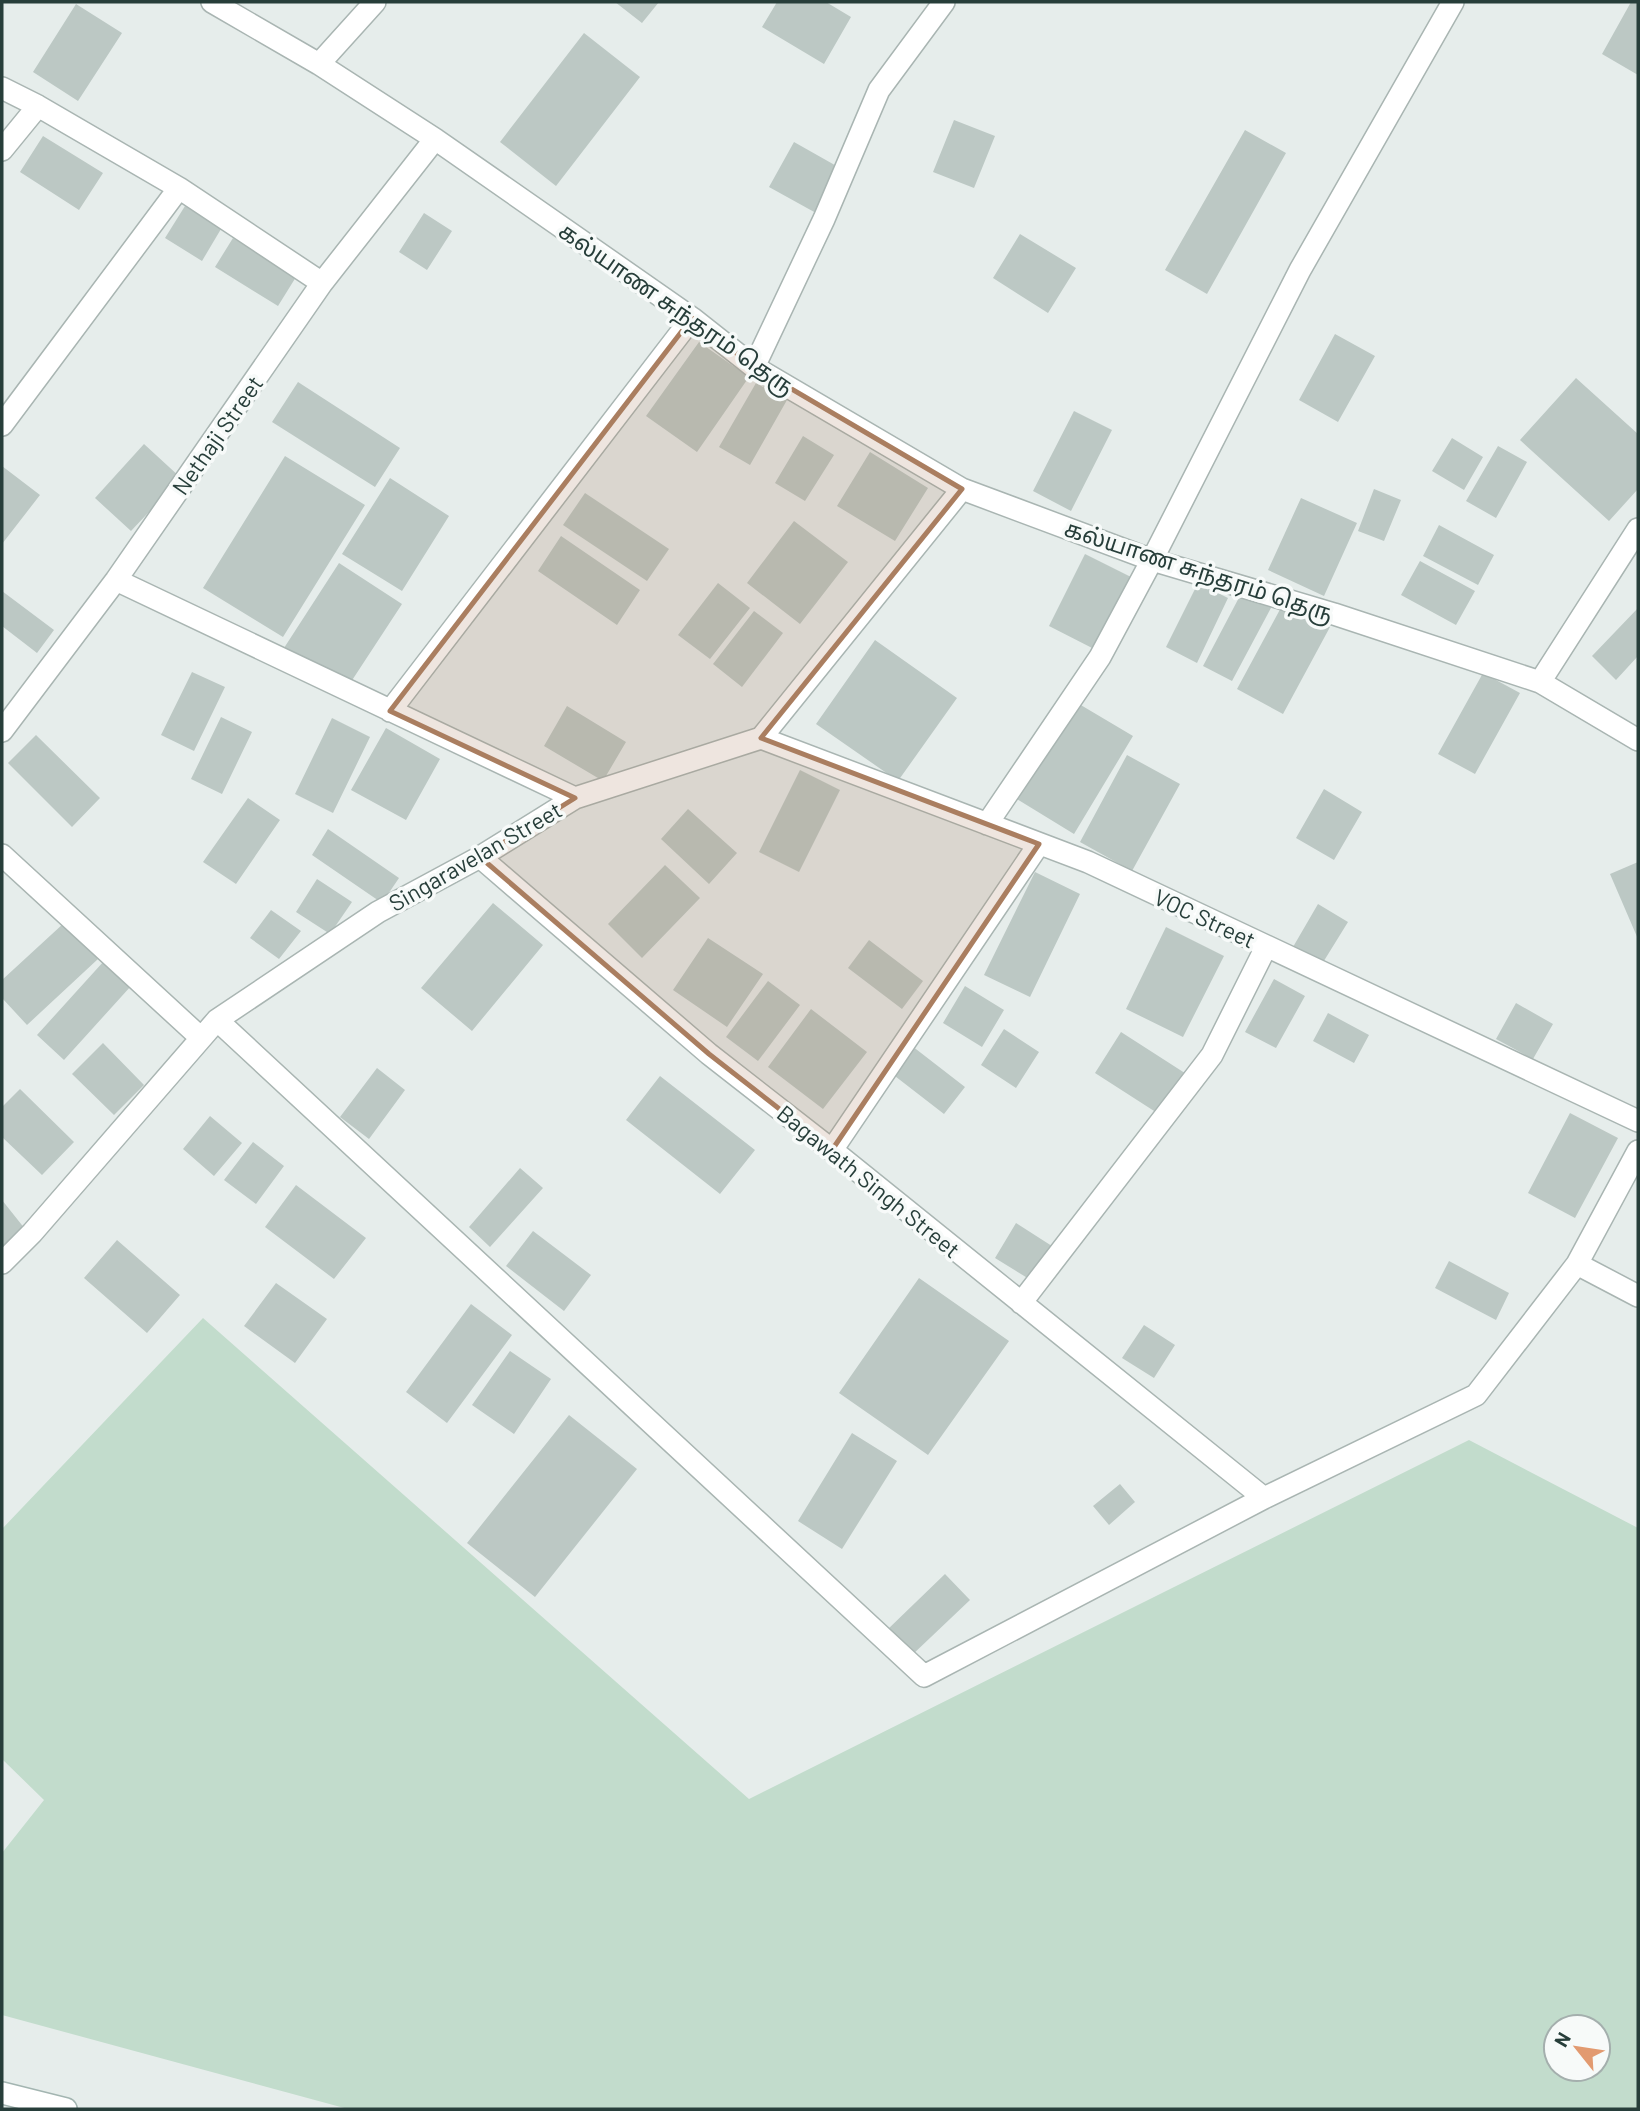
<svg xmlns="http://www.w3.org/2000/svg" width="1640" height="2111" font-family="Barlow,'Noto Sans Tamil',sans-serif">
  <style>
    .green { fill: #c2dccc; fill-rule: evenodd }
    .building { fill: #bcc8c4 }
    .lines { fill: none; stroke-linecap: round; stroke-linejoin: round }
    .street-casing { stroke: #a9b5b2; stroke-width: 24 }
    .secondary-casing { stroke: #a3b5b1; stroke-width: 24 }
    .street { stroke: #fff; stroke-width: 21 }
    .secondary { stroke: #fff; stroke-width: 21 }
    .marked { fill: #aa7e60; fill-opacity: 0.2; stroke: #aa7e60; stroke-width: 5; stroke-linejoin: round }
    .labels { text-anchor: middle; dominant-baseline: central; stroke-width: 7; stroke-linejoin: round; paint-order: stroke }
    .street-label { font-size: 23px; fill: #273e3a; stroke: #f7faf9 }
  </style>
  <rect width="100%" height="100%" fill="#e6edeb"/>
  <path class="green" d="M 203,1318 L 749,1799 L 1469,1440 L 1638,1528 L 1638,2109 L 348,2109 L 2,2015 L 2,1853 L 44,1800 L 2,1759 L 2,1529 ZM 1556,2027 L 1598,2027 L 1598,2069 L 1556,2069 Z"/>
  <path class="building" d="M 615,2 L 659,2 L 642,23 Z
    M 777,2 L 826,2 L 851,17 L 824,64 L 762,27 Z
    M 1631,2 L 1638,2 L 1638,75 L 1602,54 Z
    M 76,4 L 122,33 L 78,101 L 33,72 Z
    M 584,33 L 640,77 L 556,186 L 500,142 Z
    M 954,120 L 995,136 L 974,188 L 933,172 Z
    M 1245,130 L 1286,153 L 1207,294 L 1165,270 Z
    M 43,136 L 103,173 L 79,210 L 20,172 Z
    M 794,142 L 840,168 L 816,213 L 769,187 Z
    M 185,206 L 221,229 L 202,261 L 165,238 Z
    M 424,213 L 452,231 L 427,270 L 399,252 Z
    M 1020,234 L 1076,268 L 1048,313 L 993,278 Z
    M 233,238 L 296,277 L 278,306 L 215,267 Z
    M 1335,334 L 1375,356 L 1338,422 L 1299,400 Z
    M 699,342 L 749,377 L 697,452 L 646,416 Z
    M 1576,378 L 1638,434 L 1638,489 L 1609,521 L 1520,440 Z
    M 298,382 L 400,448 L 375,487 L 272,422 Z
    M 756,383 L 787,400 L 750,465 L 719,447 Z
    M 1074,411 L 1112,430 L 1071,511 L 1033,491 Z
    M 803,436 L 834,455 L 805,501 L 775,483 Z
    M 1452,438 L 1483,457 L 1464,490 L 1432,471 Z
    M 144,444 L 181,478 L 131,531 L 95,498 Z
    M 1498,446 L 1527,462 L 1496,518 L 1466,501 Z
    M 870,452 L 928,488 L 895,541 L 837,506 Z
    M 285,456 L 365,505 L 283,637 L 203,588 Z
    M 2,466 L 40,495 L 2,544 Z
    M 390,478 L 449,516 L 402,591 L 342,554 Z
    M 1374,489 L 1401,500 L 1384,541 L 1358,531 Z
    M 585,493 L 669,549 L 647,581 L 563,525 Z
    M 1301,498 L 1357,523 L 1324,596 L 1268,570 Z
    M 794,521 L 848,562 L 800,624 L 747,583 Z
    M 1439,525 L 1494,555 L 1478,585 L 1423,556 Z
    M 561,536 L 640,590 L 617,625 L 538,571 Z
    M 1085,554 L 1133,578 L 1096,650 L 1049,626 Z
    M 1420,561 L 1475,591 L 1456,625 L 1401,595 Z
    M 339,563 L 402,604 L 347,688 L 284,648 Z
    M 718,583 L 750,608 L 710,659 L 678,635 Z
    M 1198,583 L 1228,598 L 1197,663 L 1166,647 Z
    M 1243,590 L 1272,606 L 1232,681 L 1203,666 Z
    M 2,591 L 54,630 L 37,653 L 2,626 Z
    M 1284,602 L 1330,627 L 1283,714 L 1237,689 Z
    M 1638,608 L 1638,656 L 1616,680 L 1592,656 Z
    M 754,611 L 783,633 L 742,687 L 713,664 Z
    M 875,640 L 957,698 L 898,781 L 816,724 Z
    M 192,672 L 225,687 L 194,751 L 161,735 Z
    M 1483,673 L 1520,693 L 1475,774 L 1438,754 Z
    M 1074,701 L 1133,736 L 1074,834 L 1015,798 Z
    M 567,706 L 626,742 L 603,781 L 544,746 Z
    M 221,717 L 252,732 L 222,794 L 191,779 Z
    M 332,718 L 370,737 L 333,813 L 295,794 Z
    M 386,728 L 440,759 L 406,820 L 351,790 Z
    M 36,735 L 100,798 L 72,827 L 8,763 Z
    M 1127,755 L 1180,784 L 1132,871 L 1080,842 Z
    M 800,770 L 840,790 L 799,872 L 759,852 Z
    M 1324,789 L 1362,812 L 1334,860 L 1296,838 Z
    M 248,798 L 280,820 L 236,884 L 203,862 Z
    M 688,809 L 737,853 L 709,884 L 661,839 Z
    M 328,829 L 399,878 L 382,903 L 312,855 Z
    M 1638,862 L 1638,939 L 1610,874 Z
    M 665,865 L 700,898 L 642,958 L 608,924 Z
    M 1035,872 L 1080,894 L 1030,997 L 984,975 Z
    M 317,879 L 352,902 L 330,934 L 296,912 Z
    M 493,903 L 543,945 L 472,1031 L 421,988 Z
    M 1318,904 L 1348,922 L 1322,964 L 1293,947 Z
    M 271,910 L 301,931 L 279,959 L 250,938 Z
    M 64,923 L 98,959 L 27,1025 L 2,998 L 2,980 Z
    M 1166,927 L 1224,956 L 1183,1037 L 1126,1009 Z
    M 708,938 L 763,974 L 727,1027 L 673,990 Z
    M 869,940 L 923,981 L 902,1009 L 848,968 Z
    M 104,961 L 131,986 L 64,1060 L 37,1035 Z
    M 1274,979 L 1305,996 L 1276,1048 L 1245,1032 Z
    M 768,981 L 800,1005 L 758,1061 L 726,1037 Z
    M 965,986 L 1004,1010 L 982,1047 L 943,1023 Z
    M 1516,1003 L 1553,1024 L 1533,1059 L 1496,1039 Z
    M 811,1009 L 867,1052 L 823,1109 L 768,1067 Z
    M 1328,1013 L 1369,1035 L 1354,1063 L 1313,1041 Z
    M 1004,1029 L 1039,1052 L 1016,1088 L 981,1065 Z
    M 1121,1032 L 1191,1077 L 1165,1118 L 1095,1073 Z
    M 103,1043 L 144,1085 L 114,1115 L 72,1074 Z
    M 912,1046 L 965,1087 L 944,1114 L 891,1073 Z
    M 377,1068 L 405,1090 L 369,1139 L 340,1117 Z
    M 660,1076 L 755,1150 L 720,1194 L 626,1120 Z
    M 20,1089 L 74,1142 L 42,1175 L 2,1137 L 2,1107 Z
    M 1570,1113 L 1618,1138 L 1575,1218 L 1528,1193 Z
    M 210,1116 L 242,1143 L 214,1176 L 183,1149 Z
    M 253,1142 L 284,1166 L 256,1204 L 224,1180 Z
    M 520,1168 L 543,1188 L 490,1247 L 469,1227 Z
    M 296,1185 L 366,1238 L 334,1279 L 265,1227 Z
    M 2,1200 L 29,1234 L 2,1257 Z
    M 1016,1223 L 1055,1248 L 1034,1282 L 995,1258 Z
    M 533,1231 L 591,1275 L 564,1311 L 506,1266 Z
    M 117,1240 L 180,1295 L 147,1333 L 84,1278 Z
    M 1449,1261 L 1509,1293 L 1496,1320 L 1435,1288 Z
    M 919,1278 L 1009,1341 L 928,1455 L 839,1393 Z
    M 276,1283 L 327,1319 L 295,1363 L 244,1326 Z
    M 471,1304 L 512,1335 L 447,1423 L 406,1392 Z
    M 1144,1325 L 1175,1345 L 1154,1378 L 1122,1358 Z
    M 510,1351 L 551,1379 L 514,1434 L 472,1405 Z
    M 569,1415 L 637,1469 L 535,1597 L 467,1543 Z
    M 852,1433 L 897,1461 L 842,1549 L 798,1521 Z
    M 1120,1484 L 1135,1502 L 1109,1525 L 1093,1506 Z
    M 945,1574 L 970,1600 L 911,1656 L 886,1631 Z"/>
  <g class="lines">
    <g class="street-casing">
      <path id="street" d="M 212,2 L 319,64 L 435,139 L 692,318 L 754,367 L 962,489 L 1152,560 L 1334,614 L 1540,682 L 1638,740
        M 319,64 L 375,2
        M 2,88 L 38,106 L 179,188
        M 2,150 L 38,106
        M 754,367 L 824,219 L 879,90 L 944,2
        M 2,425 L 179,188 L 322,283
        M 116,580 L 575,798
        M 1540,682 L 1638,529
        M 390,711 L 692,318
        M 2,731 L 116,580 L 322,283 L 435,139
        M 761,738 L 1088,862 L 1638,1121
        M 987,824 L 1100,657 L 1152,560 L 1300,270 L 1453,2
        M 2,855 L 201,1038
        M 480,857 L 709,1054 L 832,1150 L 1264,1498
        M 217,1020 L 924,1676 L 1264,1498 L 1476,1395 L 1577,1264 L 1638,1151
        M 832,1150 L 1039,844
        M 2,1263 L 32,1233 L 217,1020 L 378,912 L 480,857 L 575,798 L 761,738 L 962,489
        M 1577,1264 L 1638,1296
        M 1021,1303 L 1212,1055 L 1266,947"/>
    </g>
    <g class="secondary-casing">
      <path id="secondary" d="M 2,2093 L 66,2109"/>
    </g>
    <use href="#street" class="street"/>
    <use href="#secondary" class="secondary"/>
  </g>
  <path class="marked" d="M 692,318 L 754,367 L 962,489 L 761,738 L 1039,844 L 832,1150 L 709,1054 L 480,857 L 575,798 L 390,711 Z"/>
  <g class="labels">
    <g class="street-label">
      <text transform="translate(677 308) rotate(35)">கல்யாண சுந்தரம் தெரு</text>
      <text transform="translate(217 435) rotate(-55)">Nethaji Street</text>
      <text transform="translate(1199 570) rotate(18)">கல்யாண சுந்தரம் தெரு</text>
      <text transform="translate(475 856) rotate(-30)">Singaravelan Street</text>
      <text transform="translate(1205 918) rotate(25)">VOC Street</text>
      <text transform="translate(869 1181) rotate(39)">Bagawath Singh Street</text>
    </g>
  </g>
  <rect width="1640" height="2111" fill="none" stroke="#273e3a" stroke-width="7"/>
  <g transform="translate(1577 2048) rotate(300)"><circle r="33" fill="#f7faf9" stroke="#a4afad" stroke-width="2"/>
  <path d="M0-5L12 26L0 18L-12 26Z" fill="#e29a70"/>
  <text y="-10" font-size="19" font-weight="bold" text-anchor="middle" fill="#273e3a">N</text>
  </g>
</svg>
